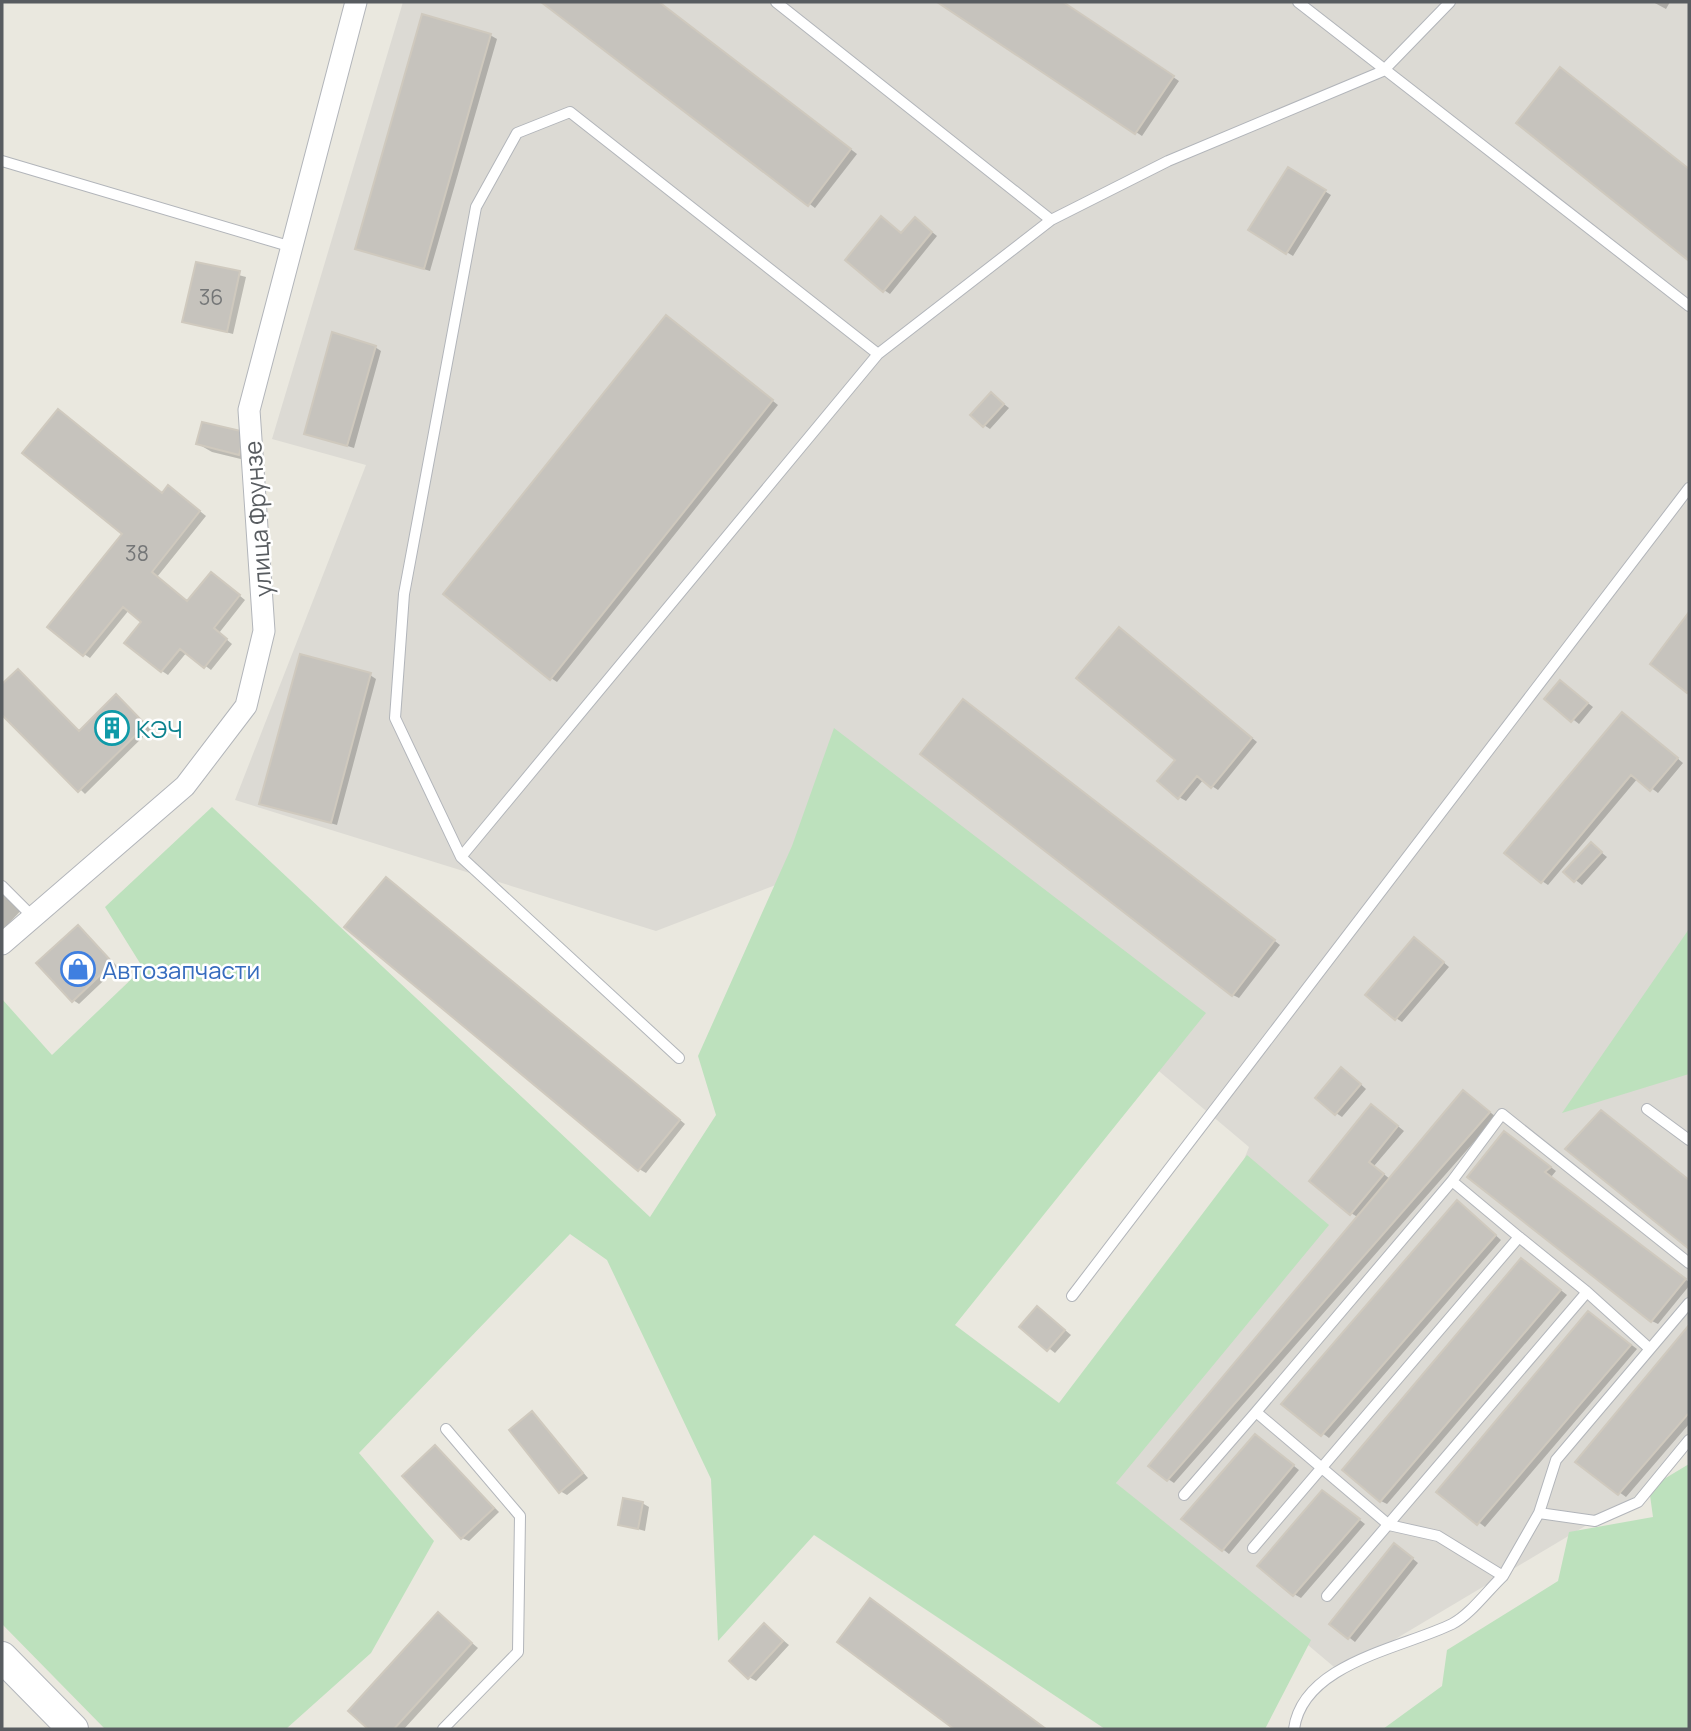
<svg xmlns="http://www.w3.org/2000/svg" width="1691" height="1731" font-family="Manrope,sans-serif">
  <style>
    .industrial { fill: #dcdad4 }
    .green { fill: #bde1bd }
    .shadow { fill: #0003 }
    .building { fill: #c6c3bd; stroke: #cfc9be; stroke-width: 2 }
    .lines { fill: none; stroke-linecap: round; stroke-linejoin: round }
    .lane-casing { stroke: #b2b5ba; stroke-width: 12 }
    .street-casing { stroke: #b2b5ba; stroke-width: 23 }
    .secondary-casing { stroke: #b3b6bc; stroke-width: 32 }
    .lane { stroke: #fff; stroke-width: 10 }
    .street { stroke: #fff; stroke-width: 21 }
    .secondary { stroke: #fff; stroke-width: 30 }
    .labels { text-anchor: middle; dominant-baseline: central; stroke-width: 5; stroke-linejoin: round; paint-order: stroke }
    .number-label { font-size: 21px; fill: #747677 }
    .street-label { font-size: 24px; fill: #585c60; stroke: #fff }
    .culture-label { font-size: 24px; fill: #0d838f; stroke: #fff; text-anchor: start }
    .shop-label { font-size: 24px; fill: #366cbe; stroke: #fff; text-anchor: start }
  </style>
  <rect width="100%" height="100%" fill="#eae8df"/>
  <path class="industrial" d="M 403,2 L 1689,2 L 1689,1437 L 1649,1488 L 1340,1672 L 1116,1483 L 1249,1147 L 887,842 L 656,931 L 235,800 L 366,465 L 272,439 Z"/>
  <path class="green" d="M 834,728 L 1206,1013 L 955,1325 L 1059,1403 L 1247,1155 L 1329,1225 L 1116,1483 L 1311,1640 L 1265,1729 L 1105,1729 L 814,1535 L 718,1641 L 711,1479 L 607,1260 L 570,1234 L 359,1453 L 434,1541 L 371,1653 L 286,1729 L 105,1729 L 2,1624 L 2,999 L 52,1055 L 143,968 L 105,907 L 212,807 L 650,1217 L 716,1115 L 698,1056 L 792,846 Z
    M 1689,929 L 1689,1074 L 1562,1113 Z
    M 1689,1464 L 1689,1729 L 1383,1729 L 1442,1686 L 1447,1650 L 1558,1581 L 1569,1532 L 1653,1517 L 1649,1488 Z"/>
  <path class="shadow" d="M 544,2 L 658,2 L 857,154 L 815,208 Z
    M 940,2 L 1061,2 L 1179,81 L 1142,136 Z
    M 1653,2 L 1670,2 L 1666,9 Z
    M 490,35 L 497,39 L 430,271 L 357,248 Z
    M 1289,169 L 1331,195 L 1293,256 L 1251,230 Z
    M 921,223 L 937,236 L 890,294 L 884,290 L 902,235 Z
    M 197,264 L 246,277 L 233,334 L 184,321 Z
    M 673,321 L 778,405 L 557,682 L 551,678 Z
    M 375,347 L 381,351 L 354,448 L 306,433 Z
    M 991,394 L 1009,408 L 990,429 L 984,425 Z
    M 244,434 L 253,462 L 212,452 L 198,444 Z
    M 175,491 L 206,516 L 157,577 L 188,602 L 218,578 L 245,600 L 219,633 L 232,644 L 211,670 L 187,652 L 168,675 L 162,671 L 143,622 L 129,610 L 90,658 L 84,654 L 163,494 Z
    M 1125,633 L 1257,742 L 1218,790 L 1203,780 L 1186,801 L 1179,797 L 1177,760 Z
    M 18,671 L 80,732 L 116,696 L 151,729 L 85,794 L 2,712 L 2,687 Z
    M 370,675 L 376,679 L 337,825 L 261,803 Z
    M 1561,682 L 1593,707 L 1579,724 L 1547,699 Z
    M 970,705 L 1280,945 L 1239,998 L 1233,995 Z
    M 1629,718 L 1683,763 L 1658,793 L 1638,778 L 1548,885 L 1542,881 Z
    M 1591,844 L 1607,857 L 1582,885 L 1565,872 Z
    M 387,879 L 685,1124 L 646,1173 L 639,1169 Z
    M 2,884 L 25,906 L 2,931 Z
    M 78,927 L 118,967 L 79,1004 L 73,1000 Z
    M 1421,943 L 1449,967 L 1402,1022 L 1396,1018 Z
    M 1348,1073 L 1366,1089 L 1342,1117 L 1336,1113 Z
    M 1470,1096 L 1496,1117 L 1174,1483 L 1168,1479 L 1359,1218 L 1351,1213 L 1378,1110 L 1404,1131 L 1374,1166 L 1391,1180 Z
    M 1511,1137 L 1556,1171 L 1551,1177 L 1689,1282 L 1689,1286 L 1658,1324 L 1652,1321 Z
    M 1458,1202 L 1501,1240 L 1329,1438 L 1283,1404 Z
    M 1528,1264 L 1567,1295 L 1387,1504 L 1381,1501 Z
    M 1044,1312 L 1071,1335 L 1055,1353 L 1022,1327 Z
    M 1595,1317 L 1637,1349 L 1485,1527 L 1439,1492 Z
    M 1689,1327 L 1689,1424 L 1626,1497 L 1577,1462 Z
    M 532,1413 L 588,1478 L 567,1495 L 560,1491 Z
    M 1261,1440 L 1299,1470 L 1229,1554 L 1184,1519 Z
    M 436,1448 L 499,1512 L 469,1541 L 462,1538 Z
    M 1329,1496 L 1365,1524 L 1301,1598 L 1294,1594 Z
    M 642,1503 L 649,1507 L 645,1531 L 620,1524 Z
    M 1401,1549 L 1418,1563 L 1355,1642 L 1332,1624 Z
    M 438,1614 L 478,1648 L 404,1729 L 370,1729 L 350,1711 Z
    M 765,1625 L 789,1645 L 756,1681 L 749,1677 Z"/>
  <path class="building" d="M 541,2 L 659,2 L 851,149 L 808,206 Z
    M 937,2 L 1063,2 L 1174,76 L 1135,134 Z
    M 422,14 L 491,34 L 424,269 L 355,249 Z
    M 1560,67 L 1689,169 L 1689,261 L 1516,123 Z
    M 1288,167 L 1326,190 L 1286,254 L 1248,230 Z
    M 881,216 L 901,233 L 915,217 L 932,232 L 883,292 L 845,260 Z
    M 196,262 L 240,271 L 227,332 L 182,322 Z
    M 666,315 L 773,400 L 550,680 L 443,594 Z
    M 332,332 L 376,346 L 347,446 L 304,434 Z
    M 991,392 L 1004,404 L 983,427 L 970,415 Z
    M 58,409 L 162,493 L 168,485 L 200,511 L 152,572 L 187,601 L 211,572 L 240,595 L 214,628 L 227,639 L 204,668 L 180,649 L 161,672 L 124,643 L 141,622 L 123,607 L 83,656 L 47,627 L 122,534 L 22,453 Z
    M 202,422 L 245,432 L 239,455 L 196,444 Z
    M 1689,612 L 1689,690 L 1687,693 L 1650,664 Z
    M 1119,627 L 1252,738 L 1211,788 L 1197,776 L 1178,799 L 1157,781 L 1175,760 L 1076,678 Z
    M 300,654 L 371,673 L 331,823 L 259,804 Z
    M 18,669 L 79,731 L 116,694 L 146,725 L 78,792 L 2,715 L 2,684 Z
    M 1560,680 L 1588,703 L 1571,722 L 1544,699 Z
    M 963,699 L 1275,940 L 1232,996 L 920,754 Z
    M 1622,712 L 1678,758 L 1650,791 L 1631,775 L 1541,883 L 1504,853 Z
    M 1591,842 L 1602,852 L 1574,882 L 1563,872 Z
    M 386,877 L 680,1120 L 638,1171 L 344,927 Z
    M 78,925 L 113,963 L 72,1002 L 36,963 Z
    M 1414,937 L 1444,962 L 1395,1020 L 1365,995 Z
    M 1341,1067 L 1361,1084 L 1335,1115 L 1315,1098 Z
    M 1463,1090 L 1490,1112 L 1167,1481 L 1148,1466 Z
    M 1371,1104 L 1398,1126 L 1369,1162 L 1384,1174 L 1350,1215 L 1309,1181 Z
    M 1601,1110 L 1689,1180 L 1689,1249 L 1565,1149 Z
    M 1504,1131 L 1551,1167 L 1545,1172 L 1686,1279 L 1651,1322 L 1467,1177 Z
    M 1457,1200 L 1496,1235 L 1321,1436 L 1281,1404 Z
    M 1521,1258 L 1561,1290 L 1380,1502 L 1342,1470 Z
    M 1037,1306 L 1065,1330 L 1047,1351 L 1019,1327 Z
    M 1588,1311 L 1631,1345 L 1477,1525 L 1436,1492 Z
    M 1689,1325 L 1689,1413 L 1618,1495 L 1575,1462 Z
    M 532,1411 L 583,1473 L 559,1493 L 509,1430 Z
    M 1255,1434 L 1294,1465 L 1222,1551 L 1181,1519 Z
    M 435,1445 L 494,1508 L 461,1539 L 402,1476 Z
    M 1322,1490 L 1360,1519 L 1293,1596 L 1257,1566 Z
    M 623,1498 L 643,1502 L 638,1529 L 618,1525 Z
    M 1394,1543 L 1413,1558 L 1348,1639 L 1329,1624 Z
    M 870,1598 L 1046,1729 L 954,1729 L 837,1642 Z
    M 438,1612 L 472,1643 L 394,1729 L 368,1729 L 348,1711 Z
    M 764,1623 L 783,1641 L 748,1679 L 729,1661 Z"/>
  <g class="lines">
    <g class="lane-casing">
      <path id="lane" d="M 776,2 L 1051,220
        M 1298,2 L 1689,306
        M 2,161 L 292,247
        M 461,857 L 878,354 L 1051,220 L 1168,161 L 1383,71 L 1450,2
        M 2,886 L 34,918
        M 679,1058 L 461,857 L 395,718 L 404,594 L 476,207 L 517,133 L 570,112 L 878,354
        M 1647,1109 L 1689,1140
        M 1452,1181 L 1502,1114 L 1689,1263
        M 1587,1292 L 1650,1349
        M 1072,1296 L 1689,488
        M 1184,1495 L 1256,1412 L 1389,1525 L 1438,1536 L 1503,1576 C 1488,1590 1470,1615 1452,1624 C 1403,1648 1303,1663 1294,1729
        M 1539,1513 L 1595,1521 L 1638,1502 L 1689,1440
        M 1253,1548 L 1519,1237 L 1452,1181 L 1256,1412
        M 1503,1576 L 1539,1513 L 1556,1460 L 1689,1303
        M 1327,1596 L 1587,1292 L 1519,1237
        M 443,1729 L 518,1652 L 520,1516 L 446,1429"/>
    </g>
    <g class="street-casing">
      <path id="street" d="M 2,944 L 185,786 L 246,706 L 264,631 L 249,410 L 356,2"/>
    </g>
    <g class="secondary-casing">
      <path id="secondary" d="M 2,1657 L 73,1729"/>
    </g>
    <use href="#lane" class="lane"/>
    <use href="#street" class="street"/>
    <use href="#secondary" class="secondary"/>
  </g>
  <defs>
    <g id="building-ring" transform="scale(1.75)"><circle r="9.5" fill="#fff" stroke="#0f9aa8" stroke-width="1.5"/><path d="M-4-6H4V6H1V3H-1V6H-4ZM-2.5-4.3h1.7v1.8h-1.7ZM.8-4.3h1.7v1.8H.8ZM-2.5-1h1.7V.8h-1.7ZM.8-1h1.7V.8H.8Z" fill="#0f9aa8"/></g>
    <g id="shop-ring" transform="scale(1.75)"><circle r="9.5" fill="#fff" stroke="#3f7fe0" stroke-width="1.5"/><path d="M-5-2.5h2.3a2.7 3.5 0 0 1 5.4 0H5L5.5 6h-11ZM-1.5-2.5h3a1.5 2.3 0 0 0-3 0Z" fill="#3f7fe0"/></g>
  </defs>
  <g fill-rule="evenodd">
    <use href="#building-ring" x="112" y="728"/>
    <use href="#shop-ring" x="78" y="969"/>
  </g>
  <g class="labels">
    <g class="number-label">
      <text x="211" y="297">36</text>
      <text x="137" y="553">38</text>
    </g>
    <g class="street-label">
      <text transform="translate(257 519) rotate(-94)">улица Фрунзе</text>
    </g>
    <g class="culture-label">
      <text x="136" y="728">КЭЧ</text>
    </g>
    <g class="shop-label">
      <text x="102" y="969">Автозапчасти</text>
    </g>
  </g>
  <rect width="1691" height="1731" fill="none" stroke="#585c60" stroke-width="7"/>
</svg>
